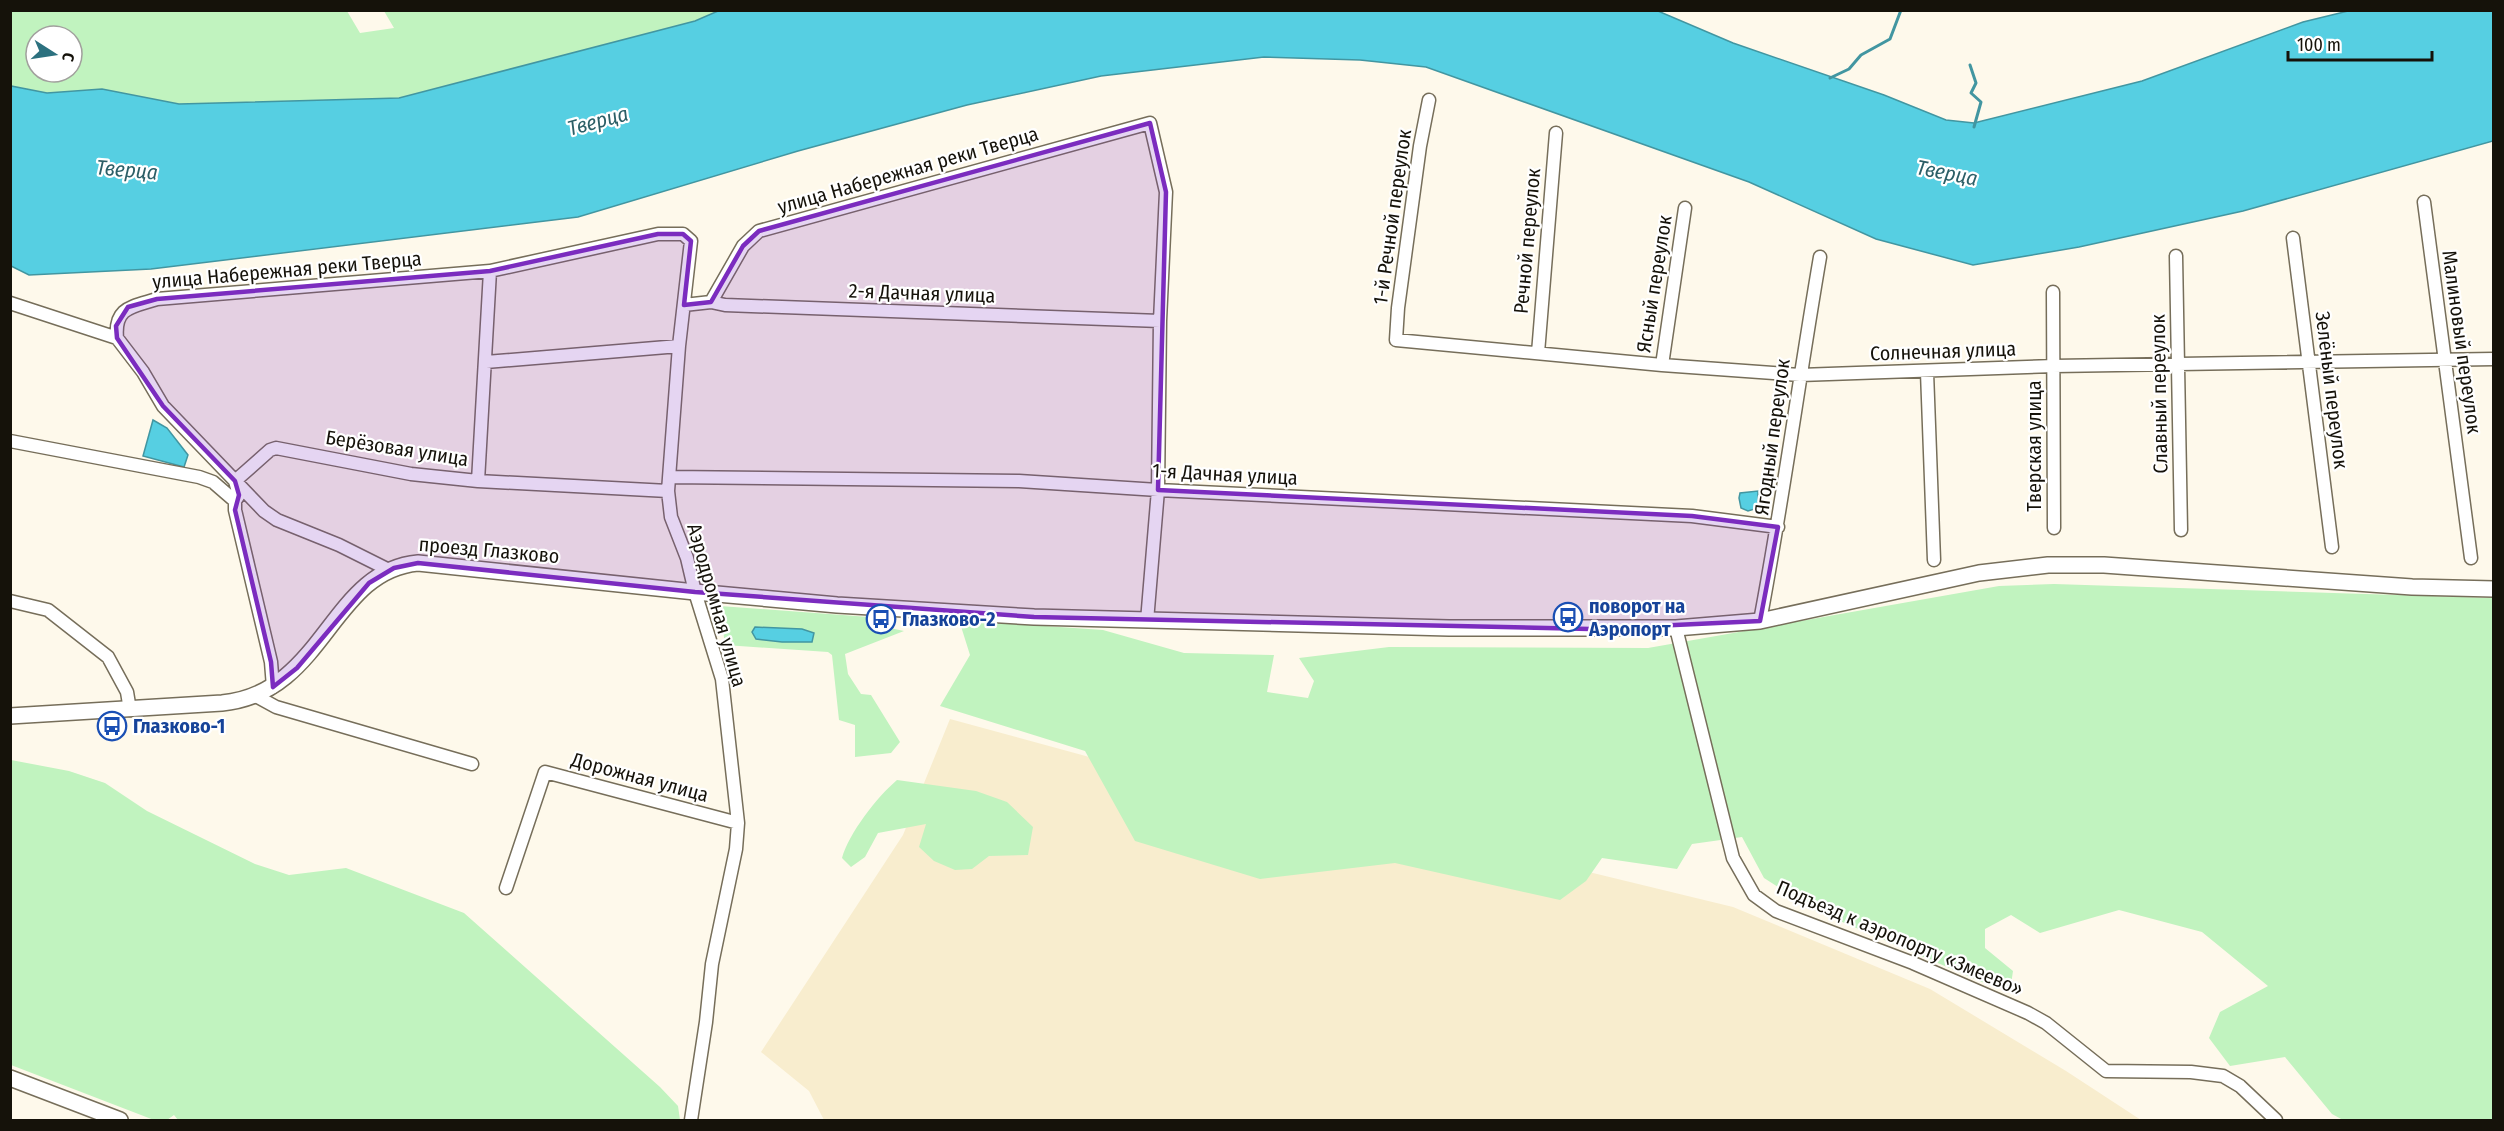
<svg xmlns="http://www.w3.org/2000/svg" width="2504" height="1131" font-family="'Fira Sans Condensed',sans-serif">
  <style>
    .built { fill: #f8edce }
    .green { fill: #c1f3bf; fill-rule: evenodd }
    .water { fill: #56cfe2; stroke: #4296a1; stroke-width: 1.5 }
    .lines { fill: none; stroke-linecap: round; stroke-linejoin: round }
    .stream { stroke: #4296a1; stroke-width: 3 }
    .minor-casing { stroke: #766e5a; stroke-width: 15 }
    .major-casing { stroke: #766e5a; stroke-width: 18 }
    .minor { stroke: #fff; stroke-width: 12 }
    .major { stroke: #fff; stroke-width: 15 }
    .marked { fill: #7b2cbf; fill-opacity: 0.2; stroke: #7b2cbf; stroke-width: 4.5; stroke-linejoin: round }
    .labels { text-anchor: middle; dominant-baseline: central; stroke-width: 4.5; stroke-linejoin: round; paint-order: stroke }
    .street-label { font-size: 20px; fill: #15120a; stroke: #fff }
    .transit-label { font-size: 20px; font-weight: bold; fill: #164399; stroke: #fff; text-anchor: start }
    .water-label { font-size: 21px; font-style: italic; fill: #2c5f67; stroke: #fff }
  </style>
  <rect width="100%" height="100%" fill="#fef9eb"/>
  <path class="built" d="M 950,719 L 1170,779 L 1515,854 L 1733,907 L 1930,989 L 2066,1071 L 2141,1120 L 824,1120 L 809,1091 L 761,1052 L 903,835 Z"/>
  <path class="green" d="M 10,11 L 347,11 L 360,33 L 394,28 L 384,11 L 718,11 L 695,21 L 399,98 L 179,104 L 102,89 L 47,93 L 11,86 ZM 36,36 L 72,36 L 72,72 L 36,72 Z
    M 2054,584 L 2493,598 L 2493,1120 L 2343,1120 L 2332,1114 L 2285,1057 L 2230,1066 L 2209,1038 L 2220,1012 L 2268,986 L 2202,932 L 2119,910 L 2040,933 L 2011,915 L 1985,929 L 1985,948 L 2013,971 L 2010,991 L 1982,982 L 1812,909 L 1764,878 L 1742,837 L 1692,844 L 1677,869 L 1602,858 L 1586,881 L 1560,900 L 1395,863 L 1260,879 L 1135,841 L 1085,751 L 940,706 L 970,655 L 959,620 L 1103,630 L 1184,653 L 1274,655 L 1267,692 L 1308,698 L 1314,681 L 1299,658 L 1389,647 L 1648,648 L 1999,586 Z
    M 720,606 L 869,617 L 876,625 L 904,631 L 845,654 L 848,674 L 861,694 L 871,695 L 900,742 L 891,753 L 855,757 L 855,725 L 839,720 L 832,655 L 828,652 L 725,645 Z
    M 11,760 L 69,771 L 105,783 L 147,811 L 255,864 L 289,875 L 346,868 L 464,913 L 660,1087 L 678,1106 L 680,1120 L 178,1120 L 174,1115 L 167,1120 L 154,1120 L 11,1065 Z
    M 897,780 L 976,791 L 1007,802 L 1033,827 L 1028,855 L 989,856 L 972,869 L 955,870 L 934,861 L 919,847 L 926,824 L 878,833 L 865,857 L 851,867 L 842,858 C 849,833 877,797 897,780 Z"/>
  <path class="water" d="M 718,11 L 1658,11 L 1733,43 L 1884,95 L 1946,120 L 1974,123 L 2142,81 L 2303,22 L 2348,11 L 2493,11 L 2493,141 L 2243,211 L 2079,247 L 1973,265 L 1876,239 L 1749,182 L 1426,67 L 1360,60 L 1264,57 L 1101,76 L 967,105 L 798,151 L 578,217 L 151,269 L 29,275 L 11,266 L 11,86 L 47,93 L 102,89 L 179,104 L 399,98 L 695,21 Z
    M 153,420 L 167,428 L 188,455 L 184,467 L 143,456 Z
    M 1758,491 L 1758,508 L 1748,511 L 1741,508 L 1739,498 L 1740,493 Z
    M 755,627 L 802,629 L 814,633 L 812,642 L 782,642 L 756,639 L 752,632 Z"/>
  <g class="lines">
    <path class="stream" d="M 1970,65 L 1976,83 L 1971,93 L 1981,102 L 1974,127
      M 1830,78 L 1849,69 L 1861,55 L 1890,39 L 1901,10"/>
    <g class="minor-casing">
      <path id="minor" d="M 1429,100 L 1420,146 L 1398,308 L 1396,340 L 1662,365 L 1800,375 L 2054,366 L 2494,359
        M 2424,202 L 2471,558
        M 2293,238 L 2332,547
        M 2176,256 L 2181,530
        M 2053,292 L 2054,528
        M 711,302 L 743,246 L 759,231 L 1150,123 L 1166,192 L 1160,321 L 1158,490 L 1147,621
        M 10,303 L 117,338 L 143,372 L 163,406 L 264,511 L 277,520 L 339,545 L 389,570
        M 684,305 L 711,302 L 725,305 L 1160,321
        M 117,338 C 114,307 132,307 157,299 L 490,271
        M 1538,353 L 1556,133
        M 486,362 L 679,346
        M 1662,365 L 1685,208
        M 1927,372 L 1934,560
        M 10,441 L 199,477 L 213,482 L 235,501 L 239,495 L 235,481 L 270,450 L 276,448 L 411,474 L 478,481 L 490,271 L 658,234 L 683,234 L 691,241 L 679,346 L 668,491 L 671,517 L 687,558 L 695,592 L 722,679 L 738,823 L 736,849 L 712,964 L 706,1022 L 691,1120
        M 669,477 L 1019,481 L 1158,490 L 1692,516 L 1778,527
        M 478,481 L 668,491
        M 235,501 L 235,510 L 271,662 L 273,687
        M 10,601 L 48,610 L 108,657 L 127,692 L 130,710
        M 1760,621 C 1783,500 1799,379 1820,257
        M 1676,628 L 1733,858 L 1754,895 L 1776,911 L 1913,963 L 2028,1013 L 2046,1023 L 2106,1071 L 2191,1072 L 2223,1076 L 2240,1086 L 2276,1120
        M 256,696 L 276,707 L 472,764
        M 506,888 L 545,772 L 738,823"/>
    </g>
    <g class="major-casing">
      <path id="major" d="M 10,716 L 222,703 C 325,693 330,571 418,563 L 695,592 L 837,605 L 1034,617 L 1449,628 L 1676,628 L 1760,621 L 1979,573 L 2048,565 L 2104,565 L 2412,587 L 2494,589
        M 10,1078 L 120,1120"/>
    </g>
    <use href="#minor" class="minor"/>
    <use href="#major" class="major"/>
  </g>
  <path class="marked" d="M 1150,123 L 1166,192 L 1158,490 L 1692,516 L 1778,527 L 1760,621 L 1590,629 L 1034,617 L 695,592 L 418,563 L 394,568 L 369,583 L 297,668 L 273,687 L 271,662 L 235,510 L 239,495 L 235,481 L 163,406 L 117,338 L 116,326 L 128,307 L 157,299 L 490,271 L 658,234 L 683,234 L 691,241 L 684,305 L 711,302 L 743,246 L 759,231 Z"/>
  <defs>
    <g id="bus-ring" transform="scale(1.5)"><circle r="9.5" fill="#fff" stroke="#1a4fb4" stroke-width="1.5"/><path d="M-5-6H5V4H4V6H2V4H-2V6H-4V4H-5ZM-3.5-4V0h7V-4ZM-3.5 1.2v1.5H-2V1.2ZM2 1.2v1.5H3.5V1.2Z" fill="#1a4fb4"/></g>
  </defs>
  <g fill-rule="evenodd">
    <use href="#bus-ring" x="1568" y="617"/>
    <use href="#bus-ring" x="881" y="619"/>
    <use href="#bus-ring" x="112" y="726"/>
  </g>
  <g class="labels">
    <g class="street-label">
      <text transform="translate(908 170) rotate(-16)">улица Набережная реки Тверца</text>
      <text transform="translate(1392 217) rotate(-82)">1-й Речной переулок</text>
      <text transform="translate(1527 241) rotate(-85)">Речной переулок</text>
      <text transform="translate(287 270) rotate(-5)">улица Набережная реки Тверца</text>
      <text transform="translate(1654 284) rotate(-81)">Ясный переулок</text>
      <text transform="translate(922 293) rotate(2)">2-я Дачная улица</text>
      <text transform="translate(2462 342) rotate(82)">Малиновый переулок</text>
      <text transform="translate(1943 351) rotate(-2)">Солнечная улица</text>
      <text transform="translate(2332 390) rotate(83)">Зелёный переулок</text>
      <text transform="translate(2159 394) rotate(-91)">Славный переулок</text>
      <text transform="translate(1772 437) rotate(-82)">Ягодный переулок</text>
      <text transform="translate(2034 446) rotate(-90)">Тверская улица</text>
      <text transform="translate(397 448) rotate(9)">Берёзовая улица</text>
      <text transform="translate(1225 474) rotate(3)">1-я Дачная улица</text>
      <text transform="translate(489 550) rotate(5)">проезд Глазково</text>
      <text transform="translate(717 605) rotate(74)">Аэродромная улица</text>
      <text transform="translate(640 777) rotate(15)">Дорожная улица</text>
      <text transform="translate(1900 938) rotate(23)">Подъезд к аэропорту «Змеево»</text>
    </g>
    <g class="transit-label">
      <text x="1589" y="606">поворот на<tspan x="1589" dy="23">Аэропорт</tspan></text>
      <text x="902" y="619">Глазково-2</text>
      <text x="133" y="726">Глазково-1</text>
    </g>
    <g class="water-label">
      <text transform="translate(598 121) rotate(-15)">Тверца</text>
      <text transform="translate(127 170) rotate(5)">Тверца</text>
      <text transform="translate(1947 173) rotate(11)">Тверца</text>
    </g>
  </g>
  <rect width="2504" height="1131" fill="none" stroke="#15120a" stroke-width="24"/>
  <g transform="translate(54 54) rotate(102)"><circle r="28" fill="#ffffff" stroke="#a1a09d" stroke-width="1.5"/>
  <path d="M0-4.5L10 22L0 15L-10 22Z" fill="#2c717f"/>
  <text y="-9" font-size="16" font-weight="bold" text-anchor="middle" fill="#15120a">С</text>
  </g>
  <path d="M2288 51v9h144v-9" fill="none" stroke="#15120a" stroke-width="3"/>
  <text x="2297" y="51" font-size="18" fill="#15120a" stroke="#ffffff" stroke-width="4.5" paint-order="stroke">100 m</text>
</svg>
